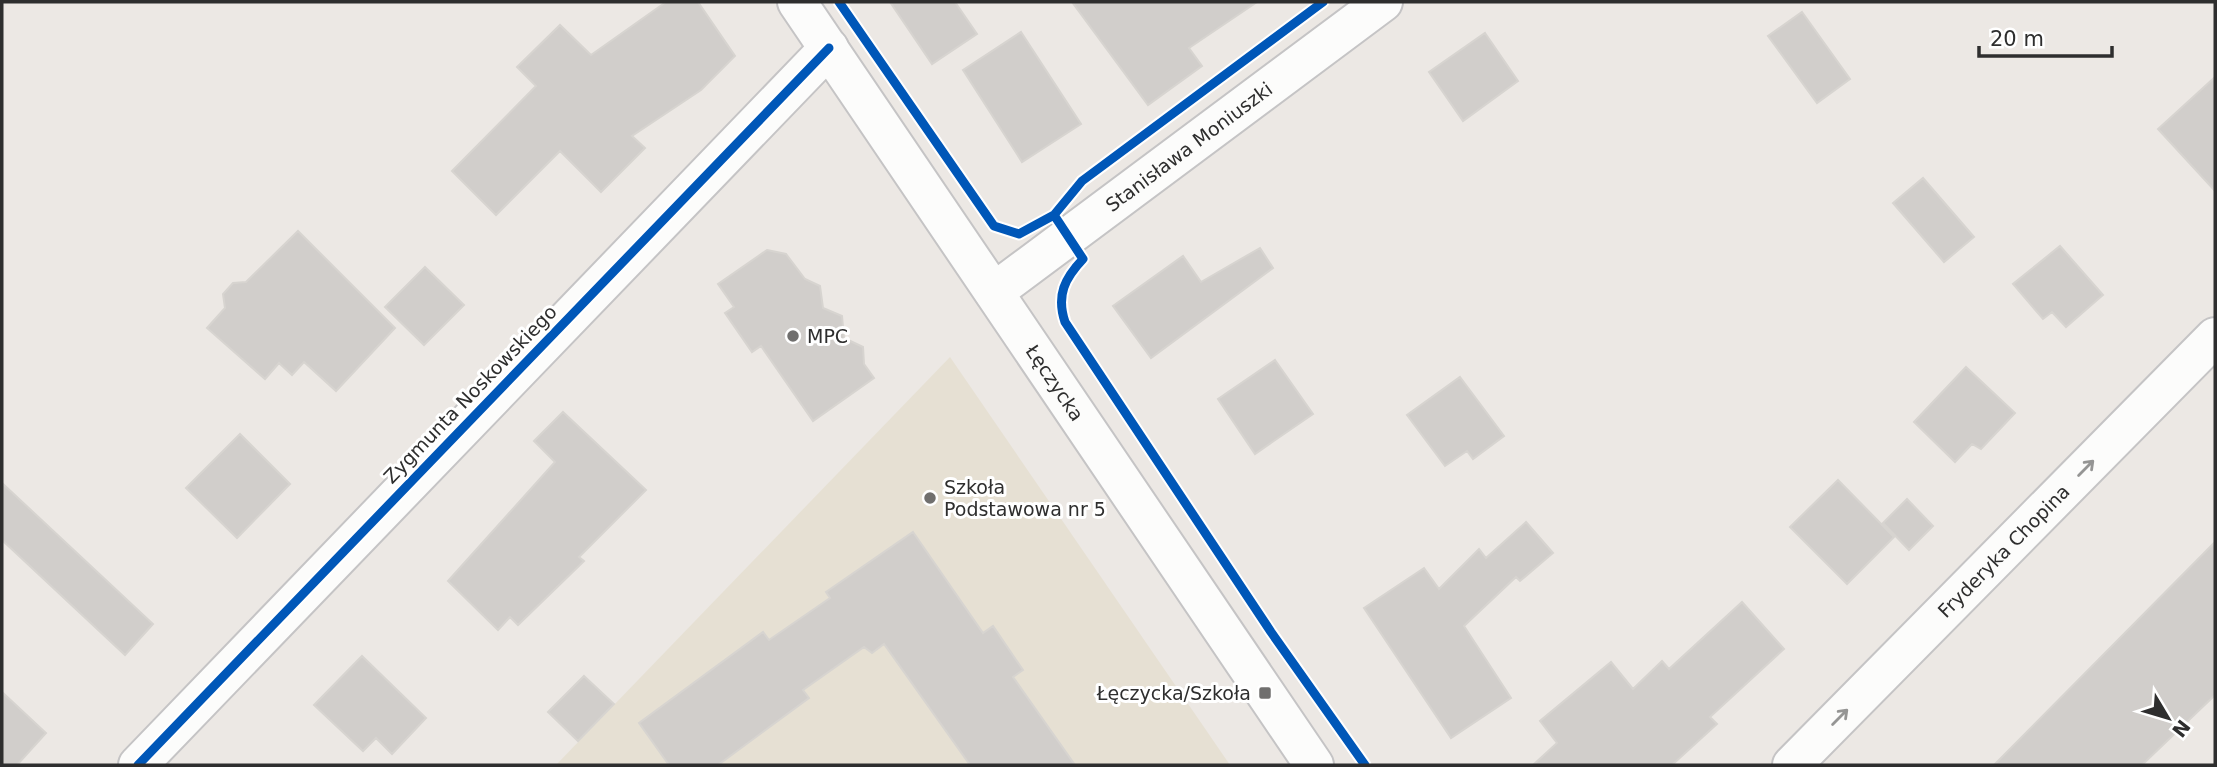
<svg xmlns="http://www.w3.org/2000/svg" width="2217" height="767" font-family="'DejaVu Sans',sans-serif">
  <style>
    .education { fill: #e6e0d3 }
    .building { fill: #d1cecb; stroke: #d7d4d0; stroke-width: 2 }
    .lines { fill: none; stroke-linecap: round; stroke-linejoin: round }
    .minor-casing { stroke: #c5c4c5; stroke-width: 42 }
    .tertiary-casing { stroke: #c5c4c5; stroke-width: 42 }
    .minor { stroke: #fcfcfb; stroke-width: 38 }
    .tertiary { stroke: #fcfcfb; stroke-width: 38 }
    .cycleway-casing { stroke: #fff; stroke-width: 13 }
    .cycleway { stroke: #0057b8; stroke-width: 9 }
    .oneway { stroke: #959594 }
    .poi-dot { fill: #706f6e; stroke: #fff; stroke-width: 2.5 }
    .labels { text-anchor: middle; dominant-baseline: central; stroke-width: 6; stroke-linejoin: round; paint-order: stroke }
    .street-label { font-size: 19px; fill: #2e2e2e; stroke: #fff }
    .poi-label { font-size: 19px; fill: #2e2e2e; stroke: #fff; text-anchor: start }
  </style>
  <rect width="100%" height="100%" fill="#ece8e4"/>
  <path class="education" d="M 950,357 L 1230,765 L 556,765 Z"/>
  <path class="building" d="M 666,2 L 698,2 L 735,56 L 701,90 L 632,136 L 645,148 L 601,192 L 560,151 L 496,215 L 452,171 L 536,86 L 517,67 L 560,25 L 591,55 Z
    M 890,2 L 955,2 L 977,34 L 932,64 Z
    M 1072,2 L 1257,2 L 1189,48 L 1202,66 L 1148,105 Z
    M 1802,12 L 1850,79 L 1817,103 L 1768,36 Z
    M 1021,32 L 1081,124 L 1022,162 L 963,70 Z
    M 1485,33 L 1518,81 L 1463,121 L 1429,72 Z
    M 2215,77 L 2215,191 L 2158,129 Z
    M 1923,178 L 1974,237 L 1944,262 L 1893,203 Z
    M 298,231 L 395,328 L 336,391 L 304,362 L 292,375 L 279,363 L 265,379 L 207,328 L 225,308 L 223,294 L 233,283 L 246,282 Z
    M 2060,246 L 2103,295 L 2066,327 L 2052,312 L 2043,319 L 2013,284 Z
    M 1260,248 L 1273,268 L 1151,358 L 1113,306 L 1183,256 L 1201,282 Z
    M 767,250 L 786,254 L 805,279 L 820,286 L 823,308 L 842,316 L 844,338 L 863,347 L 864,364 L 874,378 L 813,421 L 761,346 L 752,352 L 725,313 L 734,307 L 718,284 Z
    M 425,267 L 464,305 L 424,345 L 385,307 Z
    M 1275,360 L 1313,414 L 1255,454 L 1218,399 Z
    M 1966,367 L 2015,413 L 1981,449 L 1972,444 L 1955,462 L 1914,422 Z
    M 1460,377 L 1504,436 L 1473,459 L 1467,451 L 1445,466 L 1407,415 Z
    M 563,412 L 646,490 L 579,557 L 584,561 L 518,625 L 510,617 L 498,630 L 448,581 L 555,462 L 534,441 Z
    M 240,434 L 290,484 L 237,538 L 186,488 Z
    M 1838,480 L 1894,537 L 1847,584 L 1790,527 Z
    M 2,483 L 153,624 L 125,655 L 2,540 Z
    M 1907,499 L 1933,526 L 1909,550 L 1883,523 Z
    M 1526,522 L 1553,553 L 1520,581 L 1516,577 L 1464,626 L 1511,698 L 1451,738 L 1364,608 L 1424,568 L 1439,589 L 1479,549 L 1486,558 Z
    M 913,532 L 983,633 L 993,626 L 1023,670 L 1013,677 L 1075,765 L 970,765 L 884,644 L 872,653 L 864,647 L 803,690 L 809,698 L 718,765 L 669,765 L 639,723 L 763,632 L 769,640 L 830,598 L 826,592 Z
    M 2215,542 L 2215,695 L 2142,765 L 1994,765 Z
    M 1742,602 L 1784,649 L 1710,717 L 1717,724 L 1672,765 L 1533,765 L 1557,743 L 1540,721 L 1611,662 L 1633,689 L 1662,661 L 1669,669 Z
    M 362,656 L 426,718 L 392,754 L 376,738 L 363,751 L 314,705 Z
    M 584,676 L 614,704 L 578,741 L 548,712 Z
    M 2,692 L 46,733 L 17,765 L 2,765 Z"/>
  <g class="lines">
    <g class="minor-casing">
      <g id="minor">
        <path id="s1" d="M 994,292 L 1383,2"/>
        <path d="M 138,765 L 829,48"/>
        <path id="s2" d="M 1792,765 L 2215,337"/>
      </g>
    </g>
    <g class="tertiary-casing">
      <g id="tertiary">
        <path id="s3" d="M 797,2 L 1314,765"/>
      </g>
    </g>
    <use href="#minor" class="minor"/>
    <use href="#tertiary" class="tertiary"/>
    <g class="cycleway-casing">
      <path id="cycleway" d="M 839,2 L 994,226 L 1019,234 L 1054,215 L 1083,259 C 1065,278 1056,295 1065,322 L 1271,632 L 1365,765
        M 1054,215 L 1082,181 L 1323,2
        M 138,765 L 829,48"/>
    </g>
    <use href="#cycleway" class="cycleway"/>
  </g>
  <defs><path id="oneway-shaft" d="M-6 0H5M1.5-3L5.5 0L1.5 3" fill="none" stroke-width="1.6" stroke-linecap="round" stroke-linejoin="round" transform="scale(1.75)"/></defs>
  <g class="oneway">
    <use href="#oneway-shaft" transform="translate(2086 468) rotate(-45)"/>
    <use href="#oneway-shaft" transform="translate(1840 717) rotate(-45)"/>
  </g>
  <g class="poi-dot">
    <circle cx="793" cy="336" r="7"/>
    <circle cx="930" cy="498" r="7"/>
    <rect x="1258" y="686" width="14" height="14" rx="3.5"/>
  </g>
  <g class="labels">
    <g class="street-label">
      <text stroke="none"><textPath href="#s1" startOffset="243">Stanisława Moniuszki</textPath></text>
      <text stroke="none"><textPath href="#s3" startOffset="460">Łęczycka</textPath></text>
      <text transform="translate(470 394) rotate(-46)">Zygmunta Noskowskiego</text>
      <text stroke="none"><textPath href="#s2" startOffset="301">Fryderyka Chopina</textPath></text>
    </g>
    <g class="poi-label">
      <text x="807" y="336">MPC</text>
      <text x="944" y="487">Szkoła<tspan x="944" dy="22">Podstawowa nr 5</tspan></text>
      <text x="1251" y="693" text-anchor="end">Łęczycka/Szkoła</text>
    </g>
  </g>
  <rect width="2217" height="767" fill="none" stroke="#2e2e2e" stroke-width="7"/>
  <g transform="translate(2168 718) rotate(128)" stroke="#ffffff" stroke-width="5" paint-order="stroke">
  <path d="M0-5L12 26L0 18L-12 26Z" fill="#2e2e2e"/>
  <text y="-10" font-size="19" font-weight="bold" text-anchor="middle" fill="#2e2e2e">N</text>
  </g>
  <path d="M1979 46v10h133v-10" fill="none" stroke="#2e2e2e" stroke-width="3.5"/>
  <text x="1990" y="46" font-size="21" fill="#2e2e2e" stroke="#ffffff" stroke-width="5" paint-order="stroke">20 m</text>
</svg>
